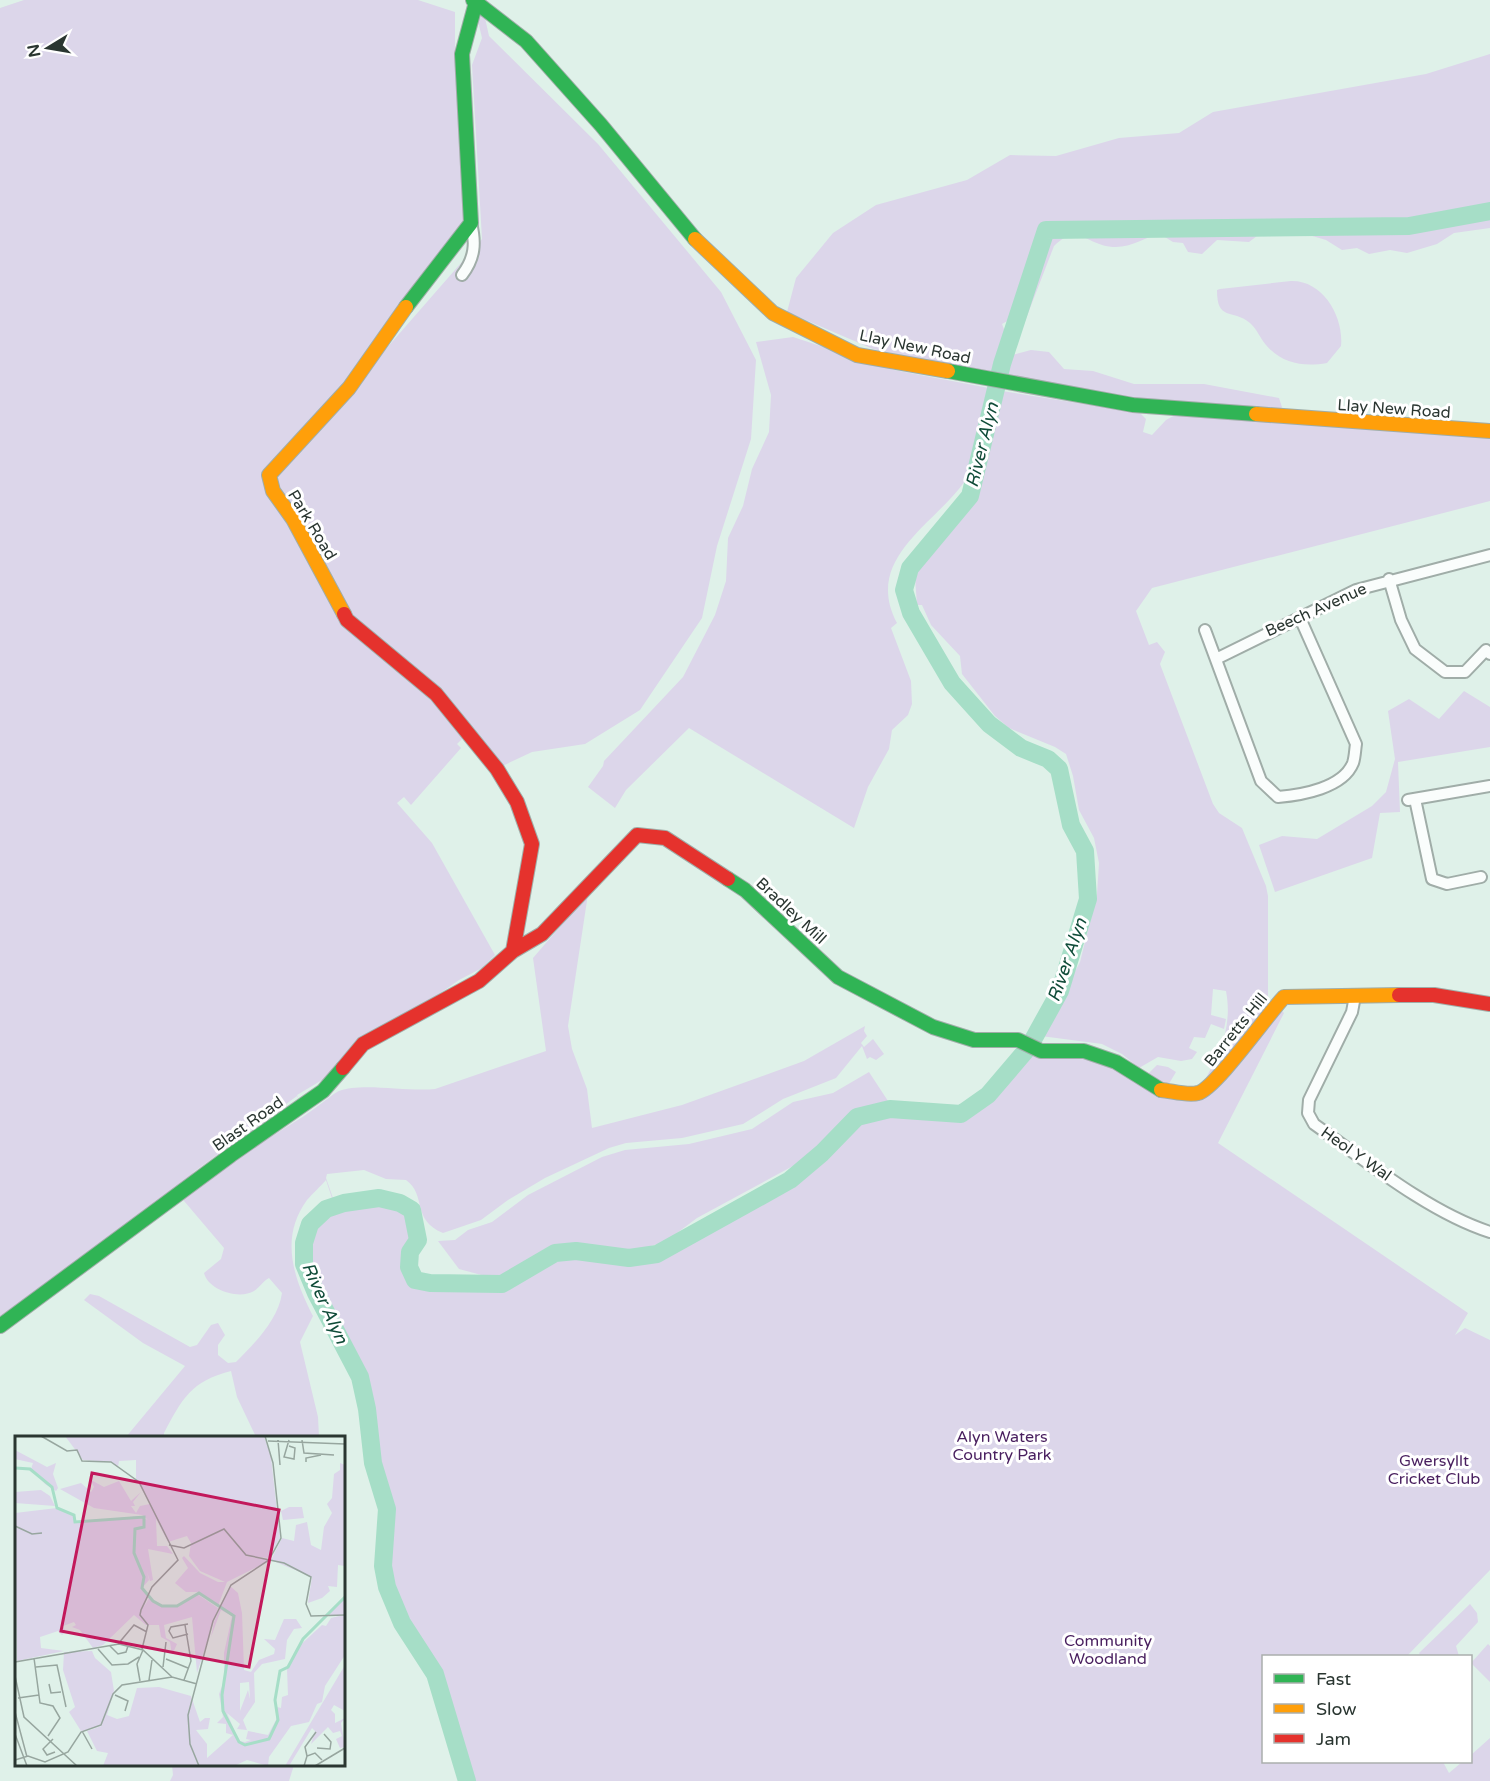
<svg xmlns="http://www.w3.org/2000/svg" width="1490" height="1781" font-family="'Varela Round',sans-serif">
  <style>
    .green { fill: #dcd6ea; fill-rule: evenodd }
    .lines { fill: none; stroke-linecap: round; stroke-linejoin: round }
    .river { stroke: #a6dec7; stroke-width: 18 }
    .street-casing { stroke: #a0ada8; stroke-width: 14 }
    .fast-casing { stroke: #a0ada8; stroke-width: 16 }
    .slow-casing { stroke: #a0ada8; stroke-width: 16 }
    .jam-casing { stroke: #a0ada8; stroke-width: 16 }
    .street { stroke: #fafdfc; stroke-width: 10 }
    .fast { stroke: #30b455; stroke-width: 14 }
    .slow { stroke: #ff9f0a; stroke-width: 14 }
    .jam { stroke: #e5322d; stroke-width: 14 }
    .labels { text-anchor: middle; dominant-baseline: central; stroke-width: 6; stroke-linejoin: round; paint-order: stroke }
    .street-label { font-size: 16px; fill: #2a3631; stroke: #fff }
    .park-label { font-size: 16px; fill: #481e5e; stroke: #fff }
    .water-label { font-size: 18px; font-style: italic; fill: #104c39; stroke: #fff }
    .inset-river { fill: none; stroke: #a6dec7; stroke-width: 3 }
    .inset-road { fill: none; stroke: #97a69f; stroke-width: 1.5 }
    .view { fill: #c2185b; fill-opacity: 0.15; stroke: #c2185b; stroke-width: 3 }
    .inset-edge { fill: none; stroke: #2a3631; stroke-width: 3 }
  </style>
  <rect width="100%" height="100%" fill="#dff1e9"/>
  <path class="green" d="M 24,0 L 418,0 L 455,12 L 455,53 L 466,221 L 274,477 L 482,239 L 472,65 L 482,38 L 473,0 L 481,0 L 489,36 L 598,144 L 721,292 L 756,360 L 751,439 L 717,546 L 702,618 L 640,710 L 585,744 L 532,752 L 494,770 L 465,736 L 457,744 L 461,748 L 411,805 L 404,797 L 397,803 L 432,843 L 495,955 L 482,968 L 459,980 L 336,1066 L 322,1080 L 297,1095 L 304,1116 C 312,1111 334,1093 339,1091 C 362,1082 407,1092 435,1089 L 546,1051 L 533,958 L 588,894 L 568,1026 L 572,1049 L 587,1089 L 592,1128 L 682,1105 L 804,1061 L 865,1026 L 864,1031 L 867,1036 L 861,1043 L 864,1047 L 873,1039 L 884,1054 L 876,1060 L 870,1057 L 867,1059 L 862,1046 L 836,1078 L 783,1099 L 743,1124 L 682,1138 L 626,1143 L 609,1148 L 545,1178 L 508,1200 L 481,1220 L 443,1233 C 411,1220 427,1195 406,1180 L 386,1179 L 364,1170 L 327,1174 L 326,1178 L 335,1204 C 364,1200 385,1194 412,1210 L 418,1240 C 409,1255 408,1264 415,1280 L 502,1284 L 555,1253 L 576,1251 L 629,1258 L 657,1254 L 790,1180 L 822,1153 L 857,1117 L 890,1109 L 961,1114 L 988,1095 L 1029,1047 L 1084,1053 L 1198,1101 L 1278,1007 L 1284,1013 L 1218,1143 L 1468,1313 L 1455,1335 L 1465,1328 L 1490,1340 L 1490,1570 L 1407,1656 L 1264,1656 L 1264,1762 L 1443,1762 L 1449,1773 L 1462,1762 L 1470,1762 L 1471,1755 L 1490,1738 L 1490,1781 L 467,1781 L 435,1674 L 402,1623 L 387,1587 L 383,1566 L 387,1509 L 373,1463 L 367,1409 L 360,1377 L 316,1293 L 304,1264 L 304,1243 L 310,1224 L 334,1204 L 326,1180 C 321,1186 313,1193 307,1200 C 279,1238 294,1279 313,1316 L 300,1342 L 318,1417 L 319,1437 L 256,1437 L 237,1397 L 231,1371 C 191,1381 182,1399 164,1433 L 164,1437 L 126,1437 L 185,1366 L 143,1343 L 84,1300 L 90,1294 L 99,1296 L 190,1347 L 197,1345 L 211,1325 L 218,1323 L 225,1335 L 218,1345 L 218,1355 L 228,1363 L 236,1362 C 255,1343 278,1320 282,1293 L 269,1278 C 263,1281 260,1287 254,1291 C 239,1300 208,1290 204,1273 L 221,1259 L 224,1248 L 179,1195 L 304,1116 L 297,1096 L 195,1171 L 176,1191 L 0,1316 L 0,8 Z
    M 1490,54 L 1490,228 L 1454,233 L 1437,244 L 1407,253 L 1390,250 L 1369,254 L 1357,248 L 1342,250 L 1326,240 L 1292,230 L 1265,230 L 1249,242 L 1217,240 L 1202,254 L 1188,252 L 1183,243 L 1173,242 L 1160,234 C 1145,237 1132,247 1116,247 C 1087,247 1079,221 1054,246 L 1012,355 L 1031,350 L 1049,352 L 1064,369 L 1093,371 L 1134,384 L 1204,384 L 1279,398 L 1282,407 L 1278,413 L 1139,400 L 990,374 L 873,349 L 787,312 L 796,278 L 833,233 L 876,205 L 967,180 L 1010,155 L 1056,156 L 1119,138 L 1179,133 L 1213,112 L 1426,74 ZM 1017,299 L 1014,339 L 1006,344 L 1007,337 L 1002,324 L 1009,320 Z
    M 1291,281 C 1323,280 1344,317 1341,346 L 1327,363 C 1304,367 1282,364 1266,345 C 1260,338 1257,329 1250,323 C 1232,308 1217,322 1217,290 L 1220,289 Z
    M 793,337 L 894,370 L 989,388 C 983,417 982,456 965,481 C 934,525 863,559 897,623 L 891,628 L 911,681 L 912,704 L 908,715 L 892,730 L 889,749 L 868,787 L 854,828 L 689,728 L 626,790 L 615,808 L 588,787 L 603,766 L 604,761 L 683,677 L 715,615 L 726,581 L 728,538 L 743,506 L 752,469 L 769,432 L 771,395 L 756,342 Z
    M 1002,391 L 1140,413 L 1146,419 L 1143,432 L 1152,435 L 1166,420 L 1177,414 L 1490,438 L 1490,501 L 1152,588 L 1136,611 L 1149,645 L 1157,642 L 1165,652 L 1160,664 L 1213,804 L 1219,813 L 1242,828 L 1266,886 L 1268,896 L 1268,1011 L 1210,1083 L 1202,1085 C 1219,1055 1233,1028 1226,991 L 1213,989 L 1211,1015 L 1226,1019 L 1224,1029 L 1211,1024 L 1205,1038 L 1194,1037 L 1189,1048 L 1197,1052 L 1192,1059 L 1181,1061 L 1158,1057 L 1139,1068 L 1122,1054 L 1102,1044 L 1041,1036 L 1080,962 L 1097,894 L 1099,863 L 1094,838 L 1079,810 L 1073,776 L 1066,754 L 1055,747 L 1009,728 L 995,716 L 962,674 L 960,656 L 931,625 L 922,605 L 917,605 L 915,577 L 927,556 L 947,535 L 949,527 L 977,492 Z
    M 1464,691 L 1490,707 L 1490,747 L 1398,762 L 1400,812 L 1380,813 L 1372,858 L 1275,892 L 1259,845 L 1282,836 L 1317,839 L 1372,806 L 1386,792 L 1395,759 L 1388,711 L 1409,699 L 1439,719 Z
    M 1157,1065 L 1168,1067 L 1176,1072 L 1167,1087 L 1152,1082 L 1149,1073 Z
    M 869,1072 L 888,1101 L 854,1112 L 804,1160 L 697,1218 L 665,1242 L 629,1252 L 605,1247 L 556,1247 L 544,1251 L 505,1274 L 489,1277 L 459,1269 L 438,1241 L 455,1240 L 468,1230 L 492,1222 L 528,1195 L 602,1157 L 625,1150 L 689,1144 L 752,1129 L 793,1102 L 833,1093 Z
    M 1470,1604 L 1477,1613 L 1478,1622 L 1456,1646 L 1459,1656 L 1421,1656 L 1419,1653 Z
    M 1488,1644 L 1490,1646 L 1490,1682 L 1471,1663 Z
    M 172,1765 L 172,1764 L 294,1765 L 289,1781 L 170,1781 L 173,1775 Z"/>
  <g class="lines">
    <path class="river" d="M 467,1781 L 435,1674 L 402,1623 L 387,1587 L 383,1566 L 387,1509 L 373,1463 L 367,1409 L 360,1377 L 316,1293 L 304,1264 L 304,1243 L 310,1224 L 326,1209 L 344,1203 L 379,1198 L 400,1203 L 412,1210 L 418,1240 L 410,1252 L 409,1267 L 415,1280 L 430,1283 L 502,1284 L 555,1253 L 576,1251 L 629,1258 L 657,1254 L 790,1180 L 822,1153 L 857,1117 L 890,1109 L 961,1114 L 988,1095 L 1029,1047 L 1060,991 L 1088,899 L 1085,851 L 1071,825 L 1059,769 L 1048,759 L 1021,748 L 989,724 L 952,683 L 911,613 L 904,590 L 910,568 L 970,496 L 1002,364 L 1046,230 L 1409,226 L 1490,211"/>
    <g class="street-casing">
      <path id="street" d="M 462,275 C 475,258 476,243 471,223
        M 1389,579 L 1401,620 L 1415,649 L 1445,672 L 1465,672 L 1486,650 L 1490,654
        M 1205,630 L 1261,781 L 1278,797 C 1302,795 1343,788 1353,763 C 1355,757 1355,750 1356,744 L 1300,618
        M 1216,659 L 1356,590 L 1490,555
        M 1415,799 L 1432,879 L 1447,884 L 1481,877
        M 1408,800 L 1490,786
        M 1355,996 L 1352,1012 L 1309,1100 L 1308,1113 L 1314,1124 C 1366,1161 1430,1213 1490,1232"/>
    </g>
    <g class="fast-casing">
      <path id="fast" d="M 473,0 L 526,41 L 601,125 L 695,239
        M 406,307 L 471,223 L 462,54 L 476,2
        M 948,371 L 1133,405 L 1256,414
        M 728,879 L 745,890 L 838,977 L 933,1027 L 974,1040 L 1018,1040 L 1041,1051 L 1084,1051 L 1116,1062 L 1161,1090
        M 0,1326 L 231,1155 L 323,1091 L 343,1068"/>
    </g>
    <g class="slow-casing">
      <path id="slow" d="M 695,239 L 773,313 L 857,355 L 948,371
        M 1256,414 L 1490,431
        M 344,614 L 293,519 L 273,491 L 269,475 L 349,388 L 406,307
        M 1161,1090 C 1172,1091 1188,1096 1198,1093 C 1215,1089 1267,1015 1284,997 L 1399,995"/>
    </g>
    <g class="jam-casing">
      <path id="jam" d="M 344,614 L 347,620 L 436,694 L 497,769 L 517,802 L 532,844 L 513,951
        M 1399,995 L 1434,995 L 1490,1004
        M 343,1068 L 363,1044 L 479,981 L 513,951 L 542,934 L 637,835 L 665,838 L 728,879"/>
    </g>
    <use href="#street" class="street"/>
    <use href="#fast" class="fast"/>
    <use href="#slow" class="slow"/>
    <use href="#jam" class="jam"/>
  </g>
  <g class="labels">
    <g class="street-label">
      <text transform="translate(915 347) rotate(12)">Llay New Road</text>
      <text transform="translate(1394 409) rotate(4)">Llay New Road</text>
      <text transform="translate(312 525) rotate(59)">Park Road</text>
      <text transform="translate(1316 610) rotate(-24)">Beech Avenue</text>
      <text transform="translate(791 911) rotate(43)">Bradley Mill</text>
      <text transform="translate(1236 1030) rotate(-51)">Barretts Hill</text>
      <text transform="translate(248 1124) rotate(-35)">Blast Road</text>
      <text transform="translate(1356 1154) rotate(35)">Heol Y Wal</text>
    </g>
    <g class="park-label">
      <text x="1002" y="1437">Alyn Waters<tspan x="1002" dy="18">Country Park</tspan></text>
      <text x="1434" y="1461">Gwersyllt<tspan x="1434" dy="18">Cricket Club</tspan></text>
      <text x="1108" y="1641">Community<tspan x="1108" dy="18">Woodland</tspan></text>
    </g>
    <g class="water-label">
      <text transform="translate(982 445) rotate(-76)">River Alyn</text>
      <text transform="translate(1067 960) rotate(-71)">River Alyn</text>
      <text transform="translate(325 1303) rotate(66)">River Alyn</text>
    </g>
  </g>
  <g transform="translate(15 1436)">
    <rect width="330" height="330" fill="#dff1e9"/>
    <path d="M 50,0 L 249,0 L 256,21 L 265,102 L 254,122 L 229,120 L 256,124 L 267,102 L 279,105 L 281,89 L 292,86 L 296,109 L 306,114 L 309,91 L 317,77 L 312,68 L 317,62 L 319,38 L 325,34 L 325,27 L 330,29 L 330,130 L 323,129 L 322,151 L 313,150 L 315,155 L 307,162 L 293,167 L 297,141 L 256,124 L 212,146 L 203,170 L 185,156 L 171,156 L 160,147 L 173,132 L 167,122 L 169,120 L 185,137 L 203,146 L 210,146 L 185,135 L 174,120 L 176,107 L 172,100 L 153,106 L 141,83 L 142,110 L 152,110 L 158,118 L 133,113 L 138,144 L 135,145 L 132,136 L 134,144 L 127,152 L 133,161 L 129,171 L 134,162 L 148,171 L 163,171 L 182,158 L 203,172 L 182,237 L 177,181 L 149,189 L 151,202 L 162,208 L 157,219 L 155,206 L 146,201 L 144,189 L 131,189 L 119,179 L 88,209 L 78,212 L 65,194 L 57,191 L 61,189 L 59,186 L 48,190 L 51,196 L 47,199 L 43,195 L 25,201 L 26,212 L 49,215 L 2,225 L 0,77 L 42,72 L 59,79 L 61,86 L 125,80 L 133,84 L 127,79 L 79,72 L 45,53 L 66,47 L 76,56 L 79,51 L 76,44 L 89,51 L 104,45 L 116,65 L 126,56 L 118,66 L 120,70 L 116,70 L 121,77 L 125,70 L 135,68 L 121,43 L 121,24 L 104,25 L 103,31 L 97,26 L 68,24 ZM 0,14 L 32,31 L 41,27 L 38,38 L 43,52 L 41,55 L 30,48 L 16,33 L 18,27 L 0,23 ZM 26,54 L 35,60 L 40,70 L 0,67 L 0,56 ZM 274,71 L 287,71 L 289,82 L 268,84 L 266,75 ZM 215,150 L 223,157 L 227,177 L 229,234 L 236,236 L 244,224 L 259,218 L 260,213 L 249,203 L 260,204 L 269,183 L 281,183 L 287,192 L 279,193 L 272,204 L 270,223 L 247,228 L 239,237 L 240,266 L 228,284 L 232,294 L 222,293 L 225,288 L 212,277 L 224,305 L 230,306 L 236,304 L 231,303 L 233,295 L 253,299 L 261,284 L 262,271 L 266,272 L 267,261 L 273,259 L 272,233 L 281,213 L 307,189 L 311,190 L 316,182 L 324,180 L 312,179 L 330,161 L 330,219 L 310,250 L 307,266 L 302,268 L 294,286 L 276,290 L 254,321 L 253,330 L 232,324 L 219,330 L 88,330 L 93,317 L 82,315 L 72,295 L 87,290 L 66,295 L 54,276 L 60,271 L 48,234 L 49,216 L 77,215 L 80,222 L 96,236 L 99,255 L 92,279 L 102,283 L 114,280 L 122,252 L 144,251 L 176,260 L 185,286 L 190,282 L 195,282 L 193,293 L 181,294 L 192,308 L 192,322 L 218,299 L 211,297 L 211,288 L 202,287 L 208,281 L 204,258 L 209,245 L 209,217 L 217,180 L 206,174 L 196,201 L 199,186 ZM 234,246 L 235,263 L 233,254 L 225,275 L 225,247 ZM 330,229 L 330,275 L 319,269 L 316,274 L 320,278 L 320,287 L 330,282 L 326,287 L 330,311 L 325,312 L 321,303 L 327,300 L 325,295 L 318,297 L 313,291 L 296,308 L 300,295 L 297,292 L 274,330 L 270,330 Z" fill="#dcd6ea" fill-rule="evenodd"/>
    <path class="inset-river" d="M 0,32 L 15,33 L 37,51 L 42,72 L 59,79 L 60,86 L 129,81 L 129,91 L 120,93 L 119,117 L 129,141 L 127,152 L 138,165 L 147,170 L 162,170 L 184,157 L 219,180 L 207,259 L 208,275 L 224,306 L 230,309 L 254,303 L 263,284 L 260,264 L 265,235 L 273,231 L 288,203 L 330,161"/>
    <path class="inset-road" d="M 26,0 L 52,15 L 62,14 L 67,25 L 96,26 L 124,46 L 163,124 L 137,151 L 126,174 L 125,179 L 133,189 L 127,213M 263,4 L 265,29M 274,4 L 269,21 L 279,23 L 280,12 L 274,10M 287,4 L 289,17 L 319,19M 253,5 L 330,8M 291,26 L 291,22 L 306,19M 0,90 L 17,98 L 27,97M 154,109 L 169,112 L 209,93 L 231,119 L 269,127 L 296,141 L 291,168 L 296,180 L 330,179M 173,198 L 158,202 L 154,195 L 156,191 L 173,188M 103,208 L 119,189 L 132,196M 95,210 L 103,218 L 111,216 L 113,210M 83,213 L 97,229 L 113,228 L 124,221M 19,222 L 25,267 L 38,270 L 45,282 L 33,300M 151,223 L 173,232M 0,226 L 104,208 L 128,214 L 157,241M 21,231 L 42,229 L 51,271M 148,231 L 151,206M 0,240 L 9,281 L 62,330M 134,244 L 137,224M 169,244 L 176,225 L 170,189M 125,245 L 122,228 L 128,214M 34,248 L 36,257 L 46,256M 100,259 L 113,265 L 110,275M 3,262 L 24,259M 0,276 L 12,321M 67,295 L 77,313M 0,298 L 12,330M 38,303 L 28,313 L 32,319 L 40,316M 302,312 L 315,313 L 316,306 L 309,298M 292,320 L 290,311 L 301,296M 0,324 L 13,320 L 30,326 L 53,316 L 66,296 L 86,289 L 98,258 L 107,249 L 157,241 L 182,248M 184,330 L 175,308 L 173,279 L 198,185 L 216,149 L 254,124 L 266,102 L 258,27 L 250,0M 289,330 L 292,320 L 300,317 L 307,324M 300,330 L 330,312"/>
    <path class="view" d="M 77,37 L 264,74 L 234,231 L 46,195 Z"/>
    <rect width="330" height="330" class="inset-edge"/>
  </g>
  <rect x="1262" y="1655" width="210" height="108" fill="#ffffff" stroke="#aaafad" stroke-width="1.5"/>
  <rect x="1274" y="1674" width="30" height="9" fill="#30b455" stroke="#aaafad" stroke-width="1.5"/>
  <text x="1316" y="1685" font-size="18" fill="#2a3631">Fast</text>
  <rect x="1274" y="1704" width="30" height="9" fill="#ff9f0a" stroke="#aaafad" stroke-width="1.5"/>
  <text x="1316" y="1715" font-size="18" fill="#2a3631">Slow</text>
  <rect x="1274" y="1734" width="30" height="9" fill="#e5322d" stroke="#aaafad" stroke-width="1.5"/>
  <text x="1316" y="1745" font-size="18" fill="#2a3631">Jam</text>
  <g transform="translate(48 48) rotate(259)" stroke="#ffffff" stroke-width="4.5" paint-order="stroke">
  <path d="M0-4.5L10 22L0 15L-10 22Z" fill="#2a3631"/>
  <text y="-9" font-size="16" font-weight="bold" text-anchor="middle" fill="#2a3631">N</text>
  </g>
</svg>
